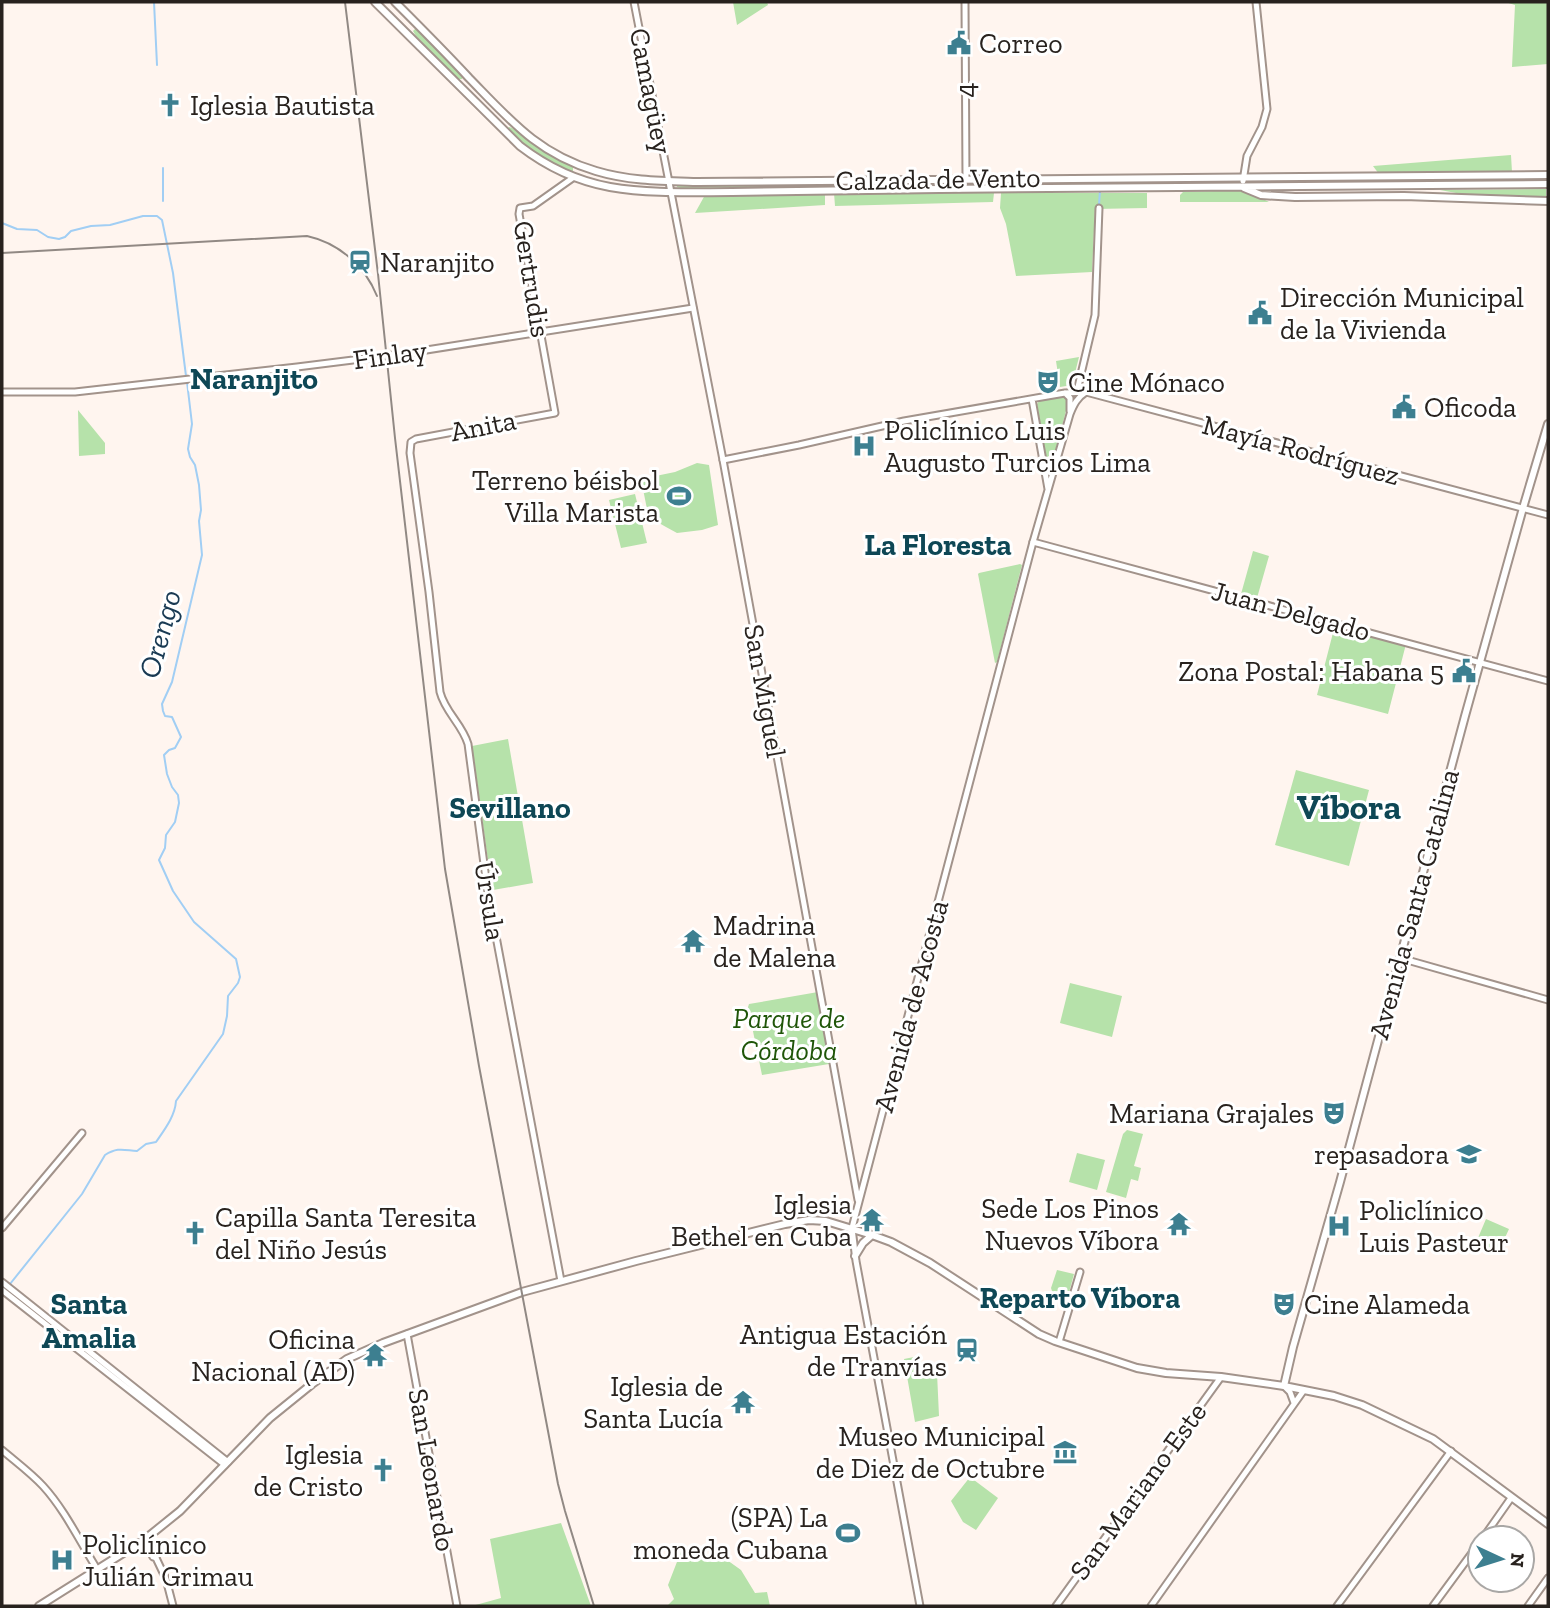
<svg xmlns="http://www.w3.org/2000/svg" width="1550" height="1608" font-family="'Zilla Slab',serif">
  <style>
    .green { fill: #b6e2aa }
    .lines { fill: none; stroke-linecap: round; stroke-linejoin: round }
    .stream { stroke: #a1cef4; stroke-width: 2 }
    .tertiary-casing { stroke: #a2938b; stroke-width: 9 }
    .secondary-casing { stroke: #a2938b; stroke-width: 9 }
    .primary-casing { stroke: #a2938b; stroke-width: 10 }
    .tertiary { stroke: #fff; stroke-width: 5 }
    .secondary { stroke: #fff; stroke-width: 5 }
    .primary { stroke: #fff; stroke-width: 6 }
    .rail { stroke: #918984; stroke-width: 2 }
    .labels { text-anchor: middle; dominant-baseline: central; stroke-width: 6; stroke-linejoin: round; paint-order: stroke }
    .poi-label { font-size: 28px; fill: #28221e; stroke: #fff; text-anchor: start }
    .street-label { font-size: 28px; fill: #28221e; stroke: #fff }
    .park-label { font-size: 28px; font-style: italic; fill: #1f5508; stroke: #fff }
    .neighbourhood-label { font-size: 30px; font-weight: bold; fill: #0e4755; stroke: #fff }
    .water-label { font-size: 30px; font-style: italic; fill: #193a53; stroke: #fff }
    .district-label { font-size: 35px; font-weight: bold; fill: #0e4755; stroke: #fff }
  </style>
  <rect width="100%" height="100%" fill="#fff5ef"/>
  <path class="green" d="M 733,2 L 767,2 L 768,5 L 737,25 Z
    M 1505,2 L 1548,2 L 1548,64 L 1512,67 L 1515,5 Z
    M 416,28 L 463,75 L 462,79 L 458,79 L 416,36 L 413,31 Z
    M 509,127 L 512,128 L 542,150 L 573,167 L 573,171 L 570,173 C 544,160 527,151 507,129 Z
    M 1511,155 L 1512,172 L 1379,174 L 1373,166 Z
    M 1233,180 L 1234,183 L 680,188 L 677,187 L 677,185 L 679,184 Z
    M 1546,189 L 1546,197 L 1467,195 L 1440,190 Z
    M 1245,190 L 1269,202 L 1180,202 L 1180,195 L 1183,192 Z
    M 825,193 L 825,205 L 695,213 L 705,195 Z
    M 834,193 L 994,193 L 993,202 L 835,206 Z
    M 1001,193 L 1147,193 L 1147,208 L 1095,209 L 1092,272 L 1016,276 L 1006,224 L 1000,208 Z
    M 1079,357 L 1072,385 L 1060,387 L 1056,361 Z
    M 1062,396 L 1067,400 L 1066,411 L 1049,474 L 1037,404 L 1040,400 Z
    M 78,410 L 105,443 L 105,454 L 79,456 Z
    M 697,463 L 709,465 L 718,525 L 702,530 L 677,533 L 666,527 L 652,519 L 648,514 L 641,479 L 675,472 Z
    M 635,494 L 647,543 L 621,548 L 609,500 Z
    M 1253,551 L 1269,556 L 1257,598 L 1241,594 Z
    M 1020,564 L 1022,565 L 997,662 L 995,663 L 978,574 L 979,573 Z
    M 1335,625 L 1406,644 L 1388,714 L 1317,695 Z
    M 508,739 L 533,883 L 493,890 L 492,889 L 472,746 Z
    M 1296,770 L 1369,790 L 1349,866 L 1275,845 Z
    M 1070,983 L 1122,996 L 1112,1037 L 1060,1023 Z
    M 818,992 L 831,1061 L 829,1064 L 762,1075 L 748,1007 L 749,1004 Z
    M 1127,1130 L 1143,1134 L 1134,1166 L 1141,1168 L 1138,1181 L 1131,1179 L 1126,1198 L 1106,1192 L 1123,1134 Z
    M 1077,1153 L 1105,1160 L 1097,1190 L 1069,1182 Z
    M 1486,1219 L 1509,1229 L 1497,1255 L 1475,1245 Z
    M 1057,1270 L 1074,1274 L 1067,1300 L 1053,1294 L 1051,1288 Z
    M 914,1357 L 937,1373 L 939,1416 L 915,1422 L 904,1359 Z
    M 970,1477 L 998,1498 L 976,1530 L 963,1522 L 951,1501 Z
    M 561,1523 L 591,1606 L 472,1606 L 501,1598 L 490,1539 Z
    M 682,1549 L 727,1560 L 741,1570 L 755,1593 L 767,1592 L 770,1606 L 667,1606 L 674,1599 L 668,1585 Z"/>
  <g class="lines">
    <path class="stream" d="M 154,2 L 157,65
      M 163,168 L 163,201
      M 1099,205 L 1100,190
      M 2,223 L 17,229 L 37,230 L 48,237 L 59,239 L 65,237 L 71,231 L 91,226 L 110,225 L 143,216 L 157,216 L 162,220 L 173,273 L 186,376
      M 2,1294 L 82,1194 L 105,1155 C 118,1147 123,1150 137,1151 L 146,1144 L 156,1142 C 165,1129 175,1116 176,1101 L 223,1034 L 227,1016 L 228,996 L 238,983 L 240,977 L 236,959 L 194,922 L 173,891 L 159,860 L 165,848 L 166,835 L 175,822 L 179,803 L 178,795 L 172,787 L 167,774 L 164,755 L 169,750 L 175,748 L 181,737 L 172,717 L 165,716 L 163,711 L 162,704 L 172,682 L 202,555 L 199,521 L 201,510 L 199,485 L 195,465 L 190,457 L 188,449 L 192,424 L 187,382"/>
    <g class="tertiary-casing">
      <path id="tertiary" d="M 965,2 L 966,179
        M 1243,181 L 1247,156 L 1262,127 L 1267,109 L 1256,2
        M 1077,391 L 1095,315 L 1099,208
        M 2,392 L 75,392 L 297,367 L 401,354 L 693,308
        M 723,460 L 858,1200
        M 1033,542 L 1548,681
        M 1400,958 L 1548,1000
        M 2,1228 L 82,1133
        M 561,1281 L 488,894 L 468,744 C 462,724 445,712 440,692 L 429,592 L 410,453 L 411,442 L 416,439 L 555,413 L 519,214 L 520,208 L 533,206 L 574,177
        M 2,1282 L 228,1462
        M 2,1290 L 225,1465
        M 407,1334 L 457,1606
        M 1059,1342 L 1080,1272
        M 1284,1386 L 1290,1392 L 1294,1403
        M 2,1450 C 16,1462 31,1473 43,1486 C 65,1510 80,1542 97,1569
        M 148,1538 L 157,1554 L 156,1558 L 166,1579 L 173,1606
        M 1483,1538 L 1511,1498
        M 144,1540 L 153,1557 L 156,1558
        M 1056,1606 L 1221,1377
        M 1151,1606 L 1304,1390
        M 1337,1606 L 1451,1451
        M 1433,1606 L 1480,1542"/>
    </g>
    <g class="secondary-casing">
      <path id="secondary" d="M 634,2 L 723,460 L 799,445 L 904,421 L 1065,393 L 1086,392 L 1548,515
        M 1065,393 L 1070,398 L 1070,411
        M 1032,399 L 1048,489
        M 920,1606 L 856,1261 L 852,1228 L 1033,542 L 1070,414 C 1074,404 1077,398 1086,392
        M 1528,1606 L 1548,1578"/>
    </g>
    <g class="primary-casing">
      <path id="primary" d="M 375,2 L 520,146 C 546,166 577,181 610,187 C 650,194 692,192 732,192 C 801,191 870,190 939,189 C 1142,186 1345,187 1548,184
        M 395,2 C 420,27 445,52 469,78 C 510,120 538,154 596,171 C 629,181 663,181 697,182 L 1548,175
        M 1244,188 L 1261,195 L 1295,197 L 1404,196 L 1548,201
        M 855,1256 L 863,1243 L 872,1235
        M 1284,1386 L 1293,1347 L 1340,1182 L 1465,716 L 1523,508 L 1548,424
        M 39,1606 L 144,1540 L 180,1511 L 270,1418 L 312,1384 L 347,1359 L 383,1343 L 522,1292 L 636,1261 L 785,1224 L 809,1220 L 826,1221 L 872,1235 L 891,1242 L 930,1263 L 1039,1334 L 1055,1341 L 1137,1368 L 1166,1373 L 1221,1377 L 1284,1386 L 1334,1396 L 1362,1405 L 1433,1439 L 1548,1524"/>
    </g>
    <use href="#tertiary" class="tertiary"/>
    <use href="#secondary" class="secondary"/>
    <use href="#primary" class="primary"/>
    <path class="rail" d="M 345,2 L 378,274 L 395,438 L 445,869 L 479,1066 L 558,1484 L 565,1511 L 594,1606
      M 2,253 L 307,236 C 339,243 365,266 377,296"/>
  </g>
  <defs>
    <g id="civic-bare" transform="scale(1.89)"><path d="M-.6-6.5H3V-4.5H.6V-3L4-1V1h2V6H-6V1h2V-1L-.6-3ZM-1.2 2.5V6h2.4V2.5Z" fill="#3d7f90" stroke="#fff" stroke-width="2.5" paint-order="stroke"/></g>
    <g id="church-bare" transform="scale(1.89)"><path d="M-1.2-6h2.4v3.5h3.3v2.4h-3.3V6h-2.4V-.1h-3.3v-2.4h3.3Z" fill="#3d7f90" stroke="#fff" stroke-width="2.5" paint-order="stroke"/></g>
    <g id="station-bare" transform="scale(1.89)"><path d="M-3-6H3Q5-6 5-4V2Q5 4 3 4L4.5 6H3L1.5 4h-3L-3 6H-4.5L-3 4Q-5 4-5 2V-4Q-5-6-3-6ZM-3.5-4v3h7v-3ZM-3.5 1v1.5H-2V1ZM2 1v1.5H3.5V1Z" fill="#3d7f90" stroke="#fff" stroke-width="2.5" paint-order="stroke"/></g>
    <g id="theatre-bare" transform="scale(1.89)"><path d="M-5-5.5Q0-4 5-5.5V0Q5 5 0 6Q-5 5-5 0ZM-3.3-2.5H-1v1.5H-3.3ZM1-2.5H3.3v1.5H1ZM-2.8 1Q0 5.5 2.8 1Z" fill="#3d7f90" stroke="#fff" stroke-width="2.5" paint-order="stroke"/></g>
    <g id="hospital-bare" transform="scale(1.89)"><path d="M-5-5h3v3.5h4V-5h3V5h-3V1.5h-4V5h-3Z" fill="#3d7f90" stroke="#fff" stroke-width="2.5" paint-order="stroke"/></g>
    <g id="stadium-bare" transform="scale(1.89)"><path d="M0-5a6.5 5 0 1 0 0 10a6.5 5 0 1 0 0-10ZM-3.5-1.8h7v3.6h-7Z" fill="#3d7f90" stroke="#fff" stroke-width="2.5" paint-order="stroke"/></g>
    <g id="temple-bare" transform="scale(1.89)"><path d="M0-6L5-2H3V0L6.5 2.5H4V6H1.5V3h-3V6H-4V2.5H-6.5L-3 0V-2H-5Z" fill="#3d7f90" stroke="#fff" stroke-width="2.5" paint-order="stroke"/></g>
    <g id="university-bare" transform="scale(1.89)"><path d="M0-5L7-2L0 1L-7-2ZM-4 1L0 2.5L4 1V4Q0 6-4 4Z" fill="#3d7f90" stroke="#fff" stroke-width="2.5" paint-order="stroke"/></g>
    <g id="museum-bare" transform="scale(1.89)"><path d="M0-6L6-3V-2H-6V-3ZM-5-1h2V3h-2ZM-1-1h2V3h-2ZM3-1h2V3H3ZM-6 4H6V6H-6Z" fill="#3d7f90" stroke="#fff" stroke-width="2.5" paint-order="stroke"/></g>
  </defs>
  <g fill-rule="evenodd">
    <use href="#civic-bare" x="959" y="43"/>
    <use href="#church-bare" x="170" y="105"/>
    <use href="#station-bare" x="360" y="262"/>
    <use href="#civic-bare" x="1260" y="313"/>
    <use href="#theatre-bare" x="1048" y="382"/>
    <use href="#civic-bare" x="1404" y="407"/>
    <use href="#hospital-bare" x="864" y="446"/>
    <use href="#stadium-bare" x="679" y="496"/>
    <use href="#civic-bare" x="1464" y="671"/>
    <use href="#temple-bare" x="693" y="941"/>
    <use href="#theatre-bare" x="1334" y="1113"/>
    <use href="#university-bare" x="1469" y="1154"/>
    <use href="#temple-bare" x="872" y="1220"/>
    <use href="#temple-bare" x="1179" y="1224"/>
    <use href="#hospital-bare" x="1339" y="1226"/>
    <use href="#church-bare" x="195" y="1233"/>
    <use href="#theatre-bare" x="1284" y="1304"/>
    <use href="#station-bare" x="967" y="1350"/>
    <use href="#temple-bare" x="375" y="1355"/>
    <use href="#temple-bare" x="743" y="1402"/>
    <use href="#museum-bare" x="1065" y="1452"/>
    <use href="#church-bare" x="383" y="1470"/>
    <use href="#stadium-bare" x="848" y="1533"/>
    <use href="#hospital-bare" x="62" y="1560"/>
  </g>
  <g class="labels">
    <g class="poi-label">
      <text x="979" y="43">Correo</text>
      <text x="190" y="105">Iglesia Bautista</text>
      <text x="380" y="262">Naranjito</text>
      <text x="1280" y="297">Dirección Municipal<tspan x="1280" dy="32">de la Vivienda</tspan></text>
      <text x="1068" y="382">Cine Mónaco</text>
      <text x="1424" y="407">Oficoda</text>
      <text x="884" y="430">Policlínico Luis<tspan x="884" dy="32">Augusto Turcios Lima</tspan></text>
      <text x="659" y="480" text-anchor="end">Terreno béisbol<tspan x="659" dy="32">Villa Marista</tspan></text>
      <text x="1444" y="671" text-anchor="end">Zona Postal: Habana 5</text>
      <text x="713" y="925">Madrina<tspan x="713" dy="32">de Malena</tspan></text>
      <text x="1314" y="1113" text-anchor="end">Mariana Grajales</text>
      <text x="1449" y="1154" text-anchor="end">repasadora</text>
      <text x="852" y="1204" text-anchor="end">Iglesia<tspan x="852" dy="32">Bethel en Cuba</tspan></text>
      <text x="1159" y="1208" text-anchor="end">Sede Los Pinos<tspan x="1159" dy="32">Nuevos Víbora</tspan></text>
      <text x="1359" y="1210">Policlínico<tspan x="1359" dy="32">Luis Pasteur</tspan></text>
      <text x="215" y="1217">Capilla Santa Teresita<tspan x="215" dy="32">del Niño Jesús</tspan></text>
      <text x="1304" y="1304">Cine Alameda</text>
      <text x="947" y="1334" text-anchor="end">Antigua Estación<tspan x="947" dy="32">de Tranvías</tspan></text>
      <text x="355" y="1339" text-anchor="end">Oficina<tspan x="355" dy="32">Nacional (AD)</tspan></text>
      <text x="723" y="1386" text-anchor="end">Iglesia de<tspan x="723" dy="32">Santa Lucía</tspan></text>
      <text x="1045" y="1436" text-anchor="end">Museo Municipal<tspan x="1045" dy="32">de Diez de Octubre</tspan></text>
      <text x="363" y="1454" text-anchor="end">Iglesia<tspan x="363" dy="32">de Cristo</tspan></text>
      <text x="828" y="1517" text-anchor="end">(SPA) La<tspan x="828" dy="32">moneda Cubana</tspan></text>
      <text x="82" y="1544">Policlínico<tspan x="82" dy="32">Julián Grimau</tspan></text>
    </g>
    <g class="street-label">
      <text transform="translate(965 90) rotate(-90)">4</text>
      <text transform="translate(651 91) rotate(79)">Camagüey</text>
      <text transform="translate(938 179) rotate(-1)">Calzada de Vento</text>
      <text transform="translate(532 279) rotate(81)">Gertrudis</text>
      <text transform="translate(390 355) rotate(-8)">Finlay</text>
      <text transform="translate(483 426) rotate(-11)">Anita</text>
      <text transform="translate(1301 450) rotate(15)">Mayía Rodríguez</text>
      <text transform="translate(1291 611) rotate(15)">Juan Delgado</text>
      <text transform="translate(765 691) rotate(80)">San Miguel</text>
      <text transform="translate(490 901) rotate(81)">Úrsula</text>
      <text transform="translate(1414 904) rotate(-75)">Avenida Santa Catalina</text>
      <text transform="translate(911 1006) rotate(-75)">Avenida de Acosta</text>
      <text transform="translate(432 1470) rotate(80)">San Leonardo</text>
      <text transform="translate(1138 1491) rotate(-54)">San Mariano Este</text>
    </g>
    <g class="park-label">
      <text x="789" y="1018">Parque de<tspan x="789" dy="32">Córdoba</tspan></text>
    </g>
    <g class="neighbourhood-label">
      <text x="254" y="379">Naranjito</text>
      <text x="938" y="545">La Floresta</text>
      <text x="510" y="808">Sevillano</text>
      <text x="1080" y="1298">Reparto Víbora</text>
      <text x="89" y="1304">Santa<tspan x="89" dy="34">Amalia</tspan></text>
    </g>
    <g class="water-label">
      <text transform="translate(160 634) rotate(-75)">Orengo</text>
    </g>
    <g class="district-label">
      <text x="1349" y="807">Víbora</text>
    </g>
  </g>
  <rect width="1550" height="1608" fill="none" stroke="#28221e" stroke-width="7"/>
  <g transform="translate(1501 1559) rotate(94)"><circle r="33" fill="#ffffff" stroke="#a9a7a5" stroke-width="2"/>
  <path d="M0-5L12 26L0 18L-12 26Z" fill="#3d7f90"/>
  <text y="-10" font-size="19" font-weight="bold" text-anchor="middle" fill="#28221e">N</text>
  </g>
</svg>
